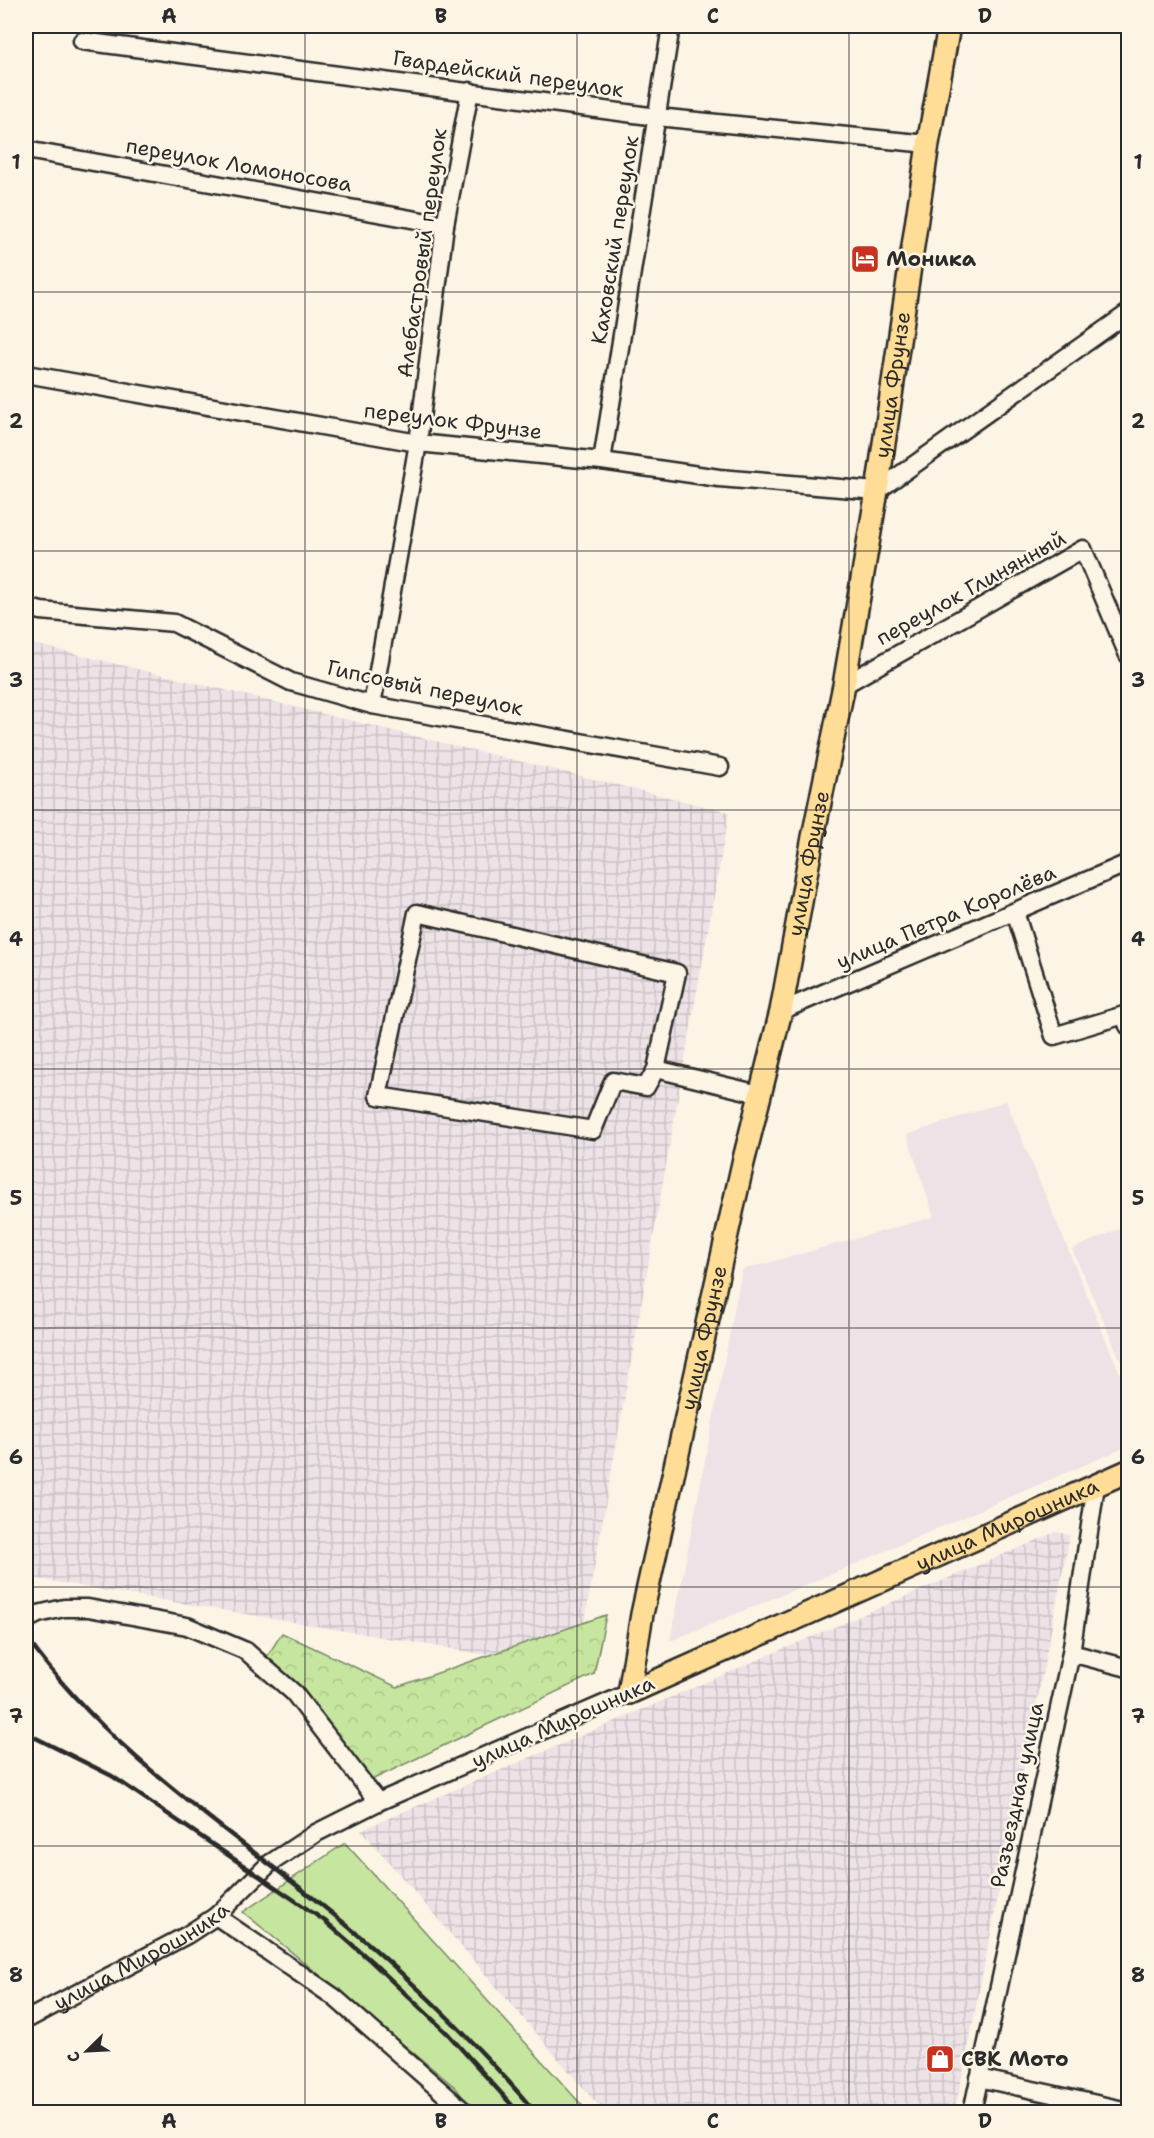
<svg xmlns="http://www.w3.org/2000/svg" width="1154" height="2138" font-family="'Shantell Sans',sans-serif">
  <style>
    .built { fill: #ede2e5 }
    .industrial { fill: url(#industrial-grid) }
    .green { fill: #c6e69f; stroke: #788865; stroke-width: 1.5 }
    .forest { fill: url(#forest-crowns); stroke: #788865; stroke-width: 1.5 }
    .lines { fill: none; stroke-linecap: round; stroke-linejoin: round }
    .minor-casing { stroke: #2b2b2b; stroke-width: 21 }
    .major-casing { stroke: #2b2b2b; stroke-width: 26 }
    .minor { stroke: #fcf5e5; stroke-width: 16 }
    .major { stroke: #ffdd96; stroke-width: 21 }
    .rail { stroke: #2b2b2b; stroke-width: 4.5 }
    .grid { fill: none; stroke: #2b2b2b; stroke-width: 1.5; stroke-opacity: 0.55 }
    .labels { text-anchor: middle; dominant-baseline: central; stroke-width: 5; stroke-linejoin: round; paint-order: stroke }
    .street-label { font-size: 21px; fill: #2b2b2b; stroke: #fcf5e5 }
    .poi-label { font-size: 21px; font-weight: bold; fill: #2b2b2b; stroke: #fcf5e5; text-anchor: start }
    .neatline { fill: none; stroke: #2b2b2b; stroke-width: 2 }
    .grid-label { font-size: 20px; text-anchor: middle; font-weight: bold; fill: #2b2b2b }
  </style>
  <defs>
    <pattern id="industrial-grid" width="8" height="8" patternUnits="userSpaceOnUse" patternTransform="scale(1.5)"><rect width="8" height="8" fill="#ede2e5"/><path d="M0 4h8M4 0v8" fill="none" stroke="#cbc2c5"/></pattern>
    <pattern id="forest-crowns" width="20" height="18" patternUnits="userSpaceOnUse" patternTransform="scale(1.5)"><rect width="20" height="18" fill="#c6e69f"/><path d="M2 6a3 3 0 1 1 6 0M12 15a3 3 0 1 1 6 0" fill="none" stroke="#aac589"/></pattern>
  </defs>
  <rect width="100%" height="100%" fill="#fcf5e5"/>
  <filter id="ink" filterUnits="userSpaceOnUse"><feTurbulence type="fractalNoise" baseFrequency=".0167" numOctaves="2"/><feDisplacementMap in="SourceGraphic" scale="12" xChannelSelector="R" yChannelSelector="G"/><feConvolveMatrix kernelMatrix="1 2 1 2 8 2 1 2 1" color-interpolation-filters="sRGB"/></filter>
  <g filter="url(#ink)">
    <path class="built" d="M 1006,1101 L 1128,1393 L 1128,1446 L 839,1571 L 670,1641 L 742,1270 L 934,1217 L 907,1135 Z
      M 1128,1225 L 1128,1364 L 1123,1366 L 1072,1249 Z"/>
    <path class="industrial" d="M 26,642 L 729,812 L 576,1670 L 26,1577 Z
      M 1056,1532 L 1070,1535 L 955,2112 L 604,2112 L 361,1830 Z"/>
    <path class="green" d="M 345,1843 L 588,2112 L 474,2112 L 456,2088 L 243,1912 Z"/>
    <path class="forest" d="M 606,1615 L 594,1674 L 363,1784 L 263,1663 L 282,1633 L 397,1687 Z"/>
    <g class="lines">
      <g class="minor-casing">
        <g id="minor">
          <path d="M 82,41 L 657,117 L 928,144"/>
          <path d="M 26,150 L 445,225"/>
          <path d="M 26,374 L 418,443 L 602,461 L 719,478 L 877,491 L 1128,313"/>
          <path d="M 602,461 L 671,26"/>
          <path d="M 26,607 L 41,611 L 174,623 L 291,682 L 372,705 L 720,767"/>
          <path d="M 844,685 L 1083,549 L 1128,655"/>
          <path d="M 372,705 L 418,443 L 445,225 L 470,91"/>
          <path d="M 1015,912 L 1054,1036 L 1124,1015 L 1128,1026"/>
          <path d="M 781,1011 L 1128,863"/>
          <path d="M 656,1069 L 646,1087 L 613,1081 L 593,1130 L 378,1096 L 417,913 L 677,973 L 656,1069 L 759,1094"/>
          <path d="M 26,1620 L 38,1614 L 64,1608 L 88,1608 L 187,1626 L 246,1651 L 294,1693 L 378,1802"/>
          <path d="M 1071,1653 L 1128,1668"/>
          <path d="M 216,1916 L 334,1997 L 465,2112"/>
          <path id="s1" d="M 26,2020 L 187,1935 L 216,1916 L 269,1864 L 316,1833 L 378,1802 L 629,1693"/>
          <path d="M 979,2078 L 1128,2111"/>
          <path d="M 972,2112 L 1071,1653 L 1096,1485"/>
        </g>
      </g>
      <g class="major-casing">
        <g id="major">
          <path id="s2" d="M 629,1693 L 642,1614 L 743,1163 L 781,1011 L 813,837 L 844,685 L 877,491 L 928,144 L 949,26"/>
          <path id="s3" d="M 629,1693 L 1128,1471"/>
        </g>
      </g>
      <use href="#minor" class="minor"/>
      <use href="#major" class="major"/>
      <path class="rail" d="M 26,1637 C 102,1744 211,1818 313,1898 C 391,1959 472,2037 535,2112
        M 26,1733 L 112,1776 L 325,1921 L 371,1961 L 448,2034 L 518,2112"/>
    </g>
  </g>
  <path class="grid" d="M 305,26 L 305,2112M 577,26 L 577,2112M 849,26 L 849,2112M 26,292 L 1128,292M 26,551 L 1128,551M 26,810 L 1128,810M 26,1069 L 1128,1069M 26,1328 L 1128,1328M 26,1587 L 1128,1587M 26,1846 L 1128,1846"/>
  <defs>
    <g id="hotel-square" transform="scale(1.5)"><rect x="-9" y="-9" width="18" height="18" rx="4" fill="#c8321e" stroke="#fcf5e5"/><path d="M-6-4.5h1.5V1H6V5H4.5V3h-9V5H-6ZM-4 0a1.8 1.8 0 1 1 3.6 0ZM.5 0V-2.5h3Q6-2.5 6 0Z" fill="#fff"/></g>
    <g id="shop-square" transform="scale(1.5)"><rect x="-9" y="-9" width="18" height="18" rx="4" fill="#c8321e" stroke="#fcf5e5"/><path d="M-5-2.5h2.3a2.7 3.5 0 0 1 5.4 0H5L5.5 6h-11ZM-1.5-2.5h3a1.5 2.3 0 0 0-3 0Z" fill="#fff"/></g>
  </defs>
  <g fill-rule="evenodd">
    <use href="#hotel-square" x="865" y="259"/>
    <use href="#shop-square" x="940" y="2059"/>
  </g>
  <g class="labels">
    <g class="street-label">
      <text transform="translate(508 74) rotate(8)">Гвардейский переулок</text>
      <text transform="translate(239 165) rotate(10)">переулок Ломоносова</text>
      <text transform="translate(615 240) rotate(-81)">Каховский переулок</text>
      <text transform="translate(422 253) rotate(-82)">Алебастровый переулок</text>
      <text stroke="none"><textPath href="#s2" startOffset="1335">улица Фрунзе</textPath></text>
      <text transform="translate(453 421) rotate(7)">переулок Фрунзе</text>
      <text transform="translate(971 588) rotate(-29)">переулок Глинянный</text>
      <text transform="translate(425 688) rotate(12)">Гипсовый переулок</text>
      <text stroke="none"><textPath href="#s2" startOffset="849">улица Фрунзе</textPath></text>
      <text transform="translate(946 917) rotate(-23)">улица Петра Королёва</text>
      <text stroke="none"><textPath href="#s2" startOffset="363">улица Фрунзе</textPath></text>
      <text stroke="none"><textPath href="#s3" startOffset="414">улица Мирошника</textPath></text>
      <text transform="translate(563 1722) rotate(-24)">улица Мирошника</text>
      <text transform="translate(1017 1795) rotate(-78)">Разъездная улица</text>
      <text stroke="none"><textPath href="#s1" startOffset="132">улица Мирошника</textPath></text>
    </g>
    <g class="poi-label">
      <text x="886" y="259">Моника</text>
      <text x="961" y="2059">СВК Мото</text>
    </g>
  </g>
  <rect width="1154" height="2138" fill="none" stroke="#fcf5e5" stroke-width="66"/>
  <g transform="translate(87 2051) rotate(246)" stroke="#fcf5e5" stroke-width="4.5" paint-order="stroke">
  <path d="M0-4.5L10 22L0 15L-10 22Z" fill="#2b2b2b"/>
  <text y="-9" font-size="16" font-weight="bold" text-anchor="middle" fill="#2b2b2b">С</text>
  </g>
  <rect x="33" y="33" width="1088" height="2072" class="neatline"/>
  <g class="grid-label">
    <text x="169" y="23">A</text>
    <text x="441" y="23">B</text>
    <text x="713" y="23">C</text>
    <text x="985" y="23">D</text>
    <text x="16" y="169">1</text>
    <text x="1138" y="169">1</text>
    <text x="16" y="428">2</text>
    <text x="1138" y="428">2</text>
    <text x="16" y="687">3</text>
    <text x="1138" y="687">3</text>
    <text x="16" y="946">4</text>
    <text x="1138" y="946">4</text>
    <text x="16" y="1205">5</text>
    <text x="1138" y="1205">5</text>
    <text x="16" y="1464">6</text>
    <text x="1138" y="1464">6</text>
    <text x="16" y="1723">7</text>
    <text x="1138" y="1723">7</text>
    <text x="16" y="1982">8</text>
    <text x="1138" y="1982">8</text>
    <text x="169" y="2128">A</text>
    <text x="441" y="2128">B</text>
    <text x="713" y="2128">C</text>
    <text x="985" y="2128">D</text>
  </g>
</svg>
